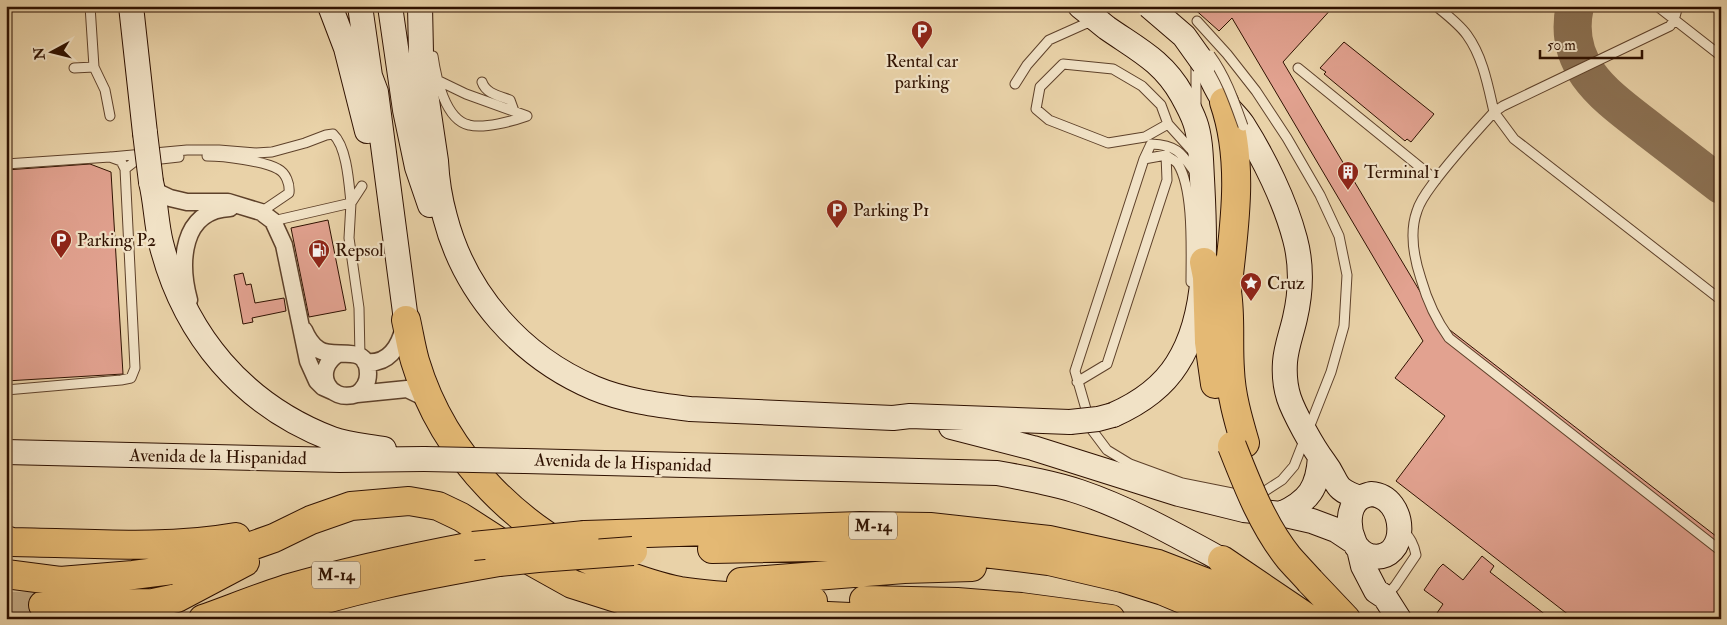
<svg xmlns="http://www.w3.org/2000/svg" width="1727" height="625" font-family="'IM FELL Double Pica',serif">
  <style>
    .lines { fill: none; stroke-linecap: round; stroke-linejoin: round }
    .taxiway { stroke: #8c7254; stroke-width: 38 }
    .building { fill: #e2a290; stroke: #2f1100 }
    .highway-tunnel { stroke: #c4ab86; stroke-width: 28; stroke-dasharray: 28 14; stroke-linecap: butt }
    .lane-casing { stroke: #5e412a; stroke-width: 11 }
    .street-casing { stroke: #5e412a; stroke-width: 19 }
    .secondary-casing { stroke: #2f1100; stroke-width: 26 }
    .highway-casing { stroke: #2f1100; stroke-width: 30 }
    .lane { stroke: #f1e2c6; stroke-width: 9 }
    .street { stroke: #f1e2c6; stroke-width: 16 }
    .secondary { stroke: #f1e2c6; stroke-width: 24 }
    .highway { stroke: #e4b974; stroke-width: 28 }
    .lane-bridge-casing { stroke: #5e412a; stroke-width: 11; stroke-linecap: butt }
    .secondary-bridge-casing { stroke: #2f1100; stroke-width: 26; stroke-linecap: butt }
    .highway-bridge-casing { stroke: #2f1100; stroke-width: 30; stroke-linecap: butt }
    .lane-bridge { stroke: #f1e2c6; stroke-width: 9 }
    .secondary-bridge { stroke: #f1e2c6; stroke-width: 24 }
    .highway-bridge { stroke: #e4b974; stroke-width: 28 }
    .labels { text-anchor: middle; dominant-baseline: central; stroke-width: 4.5; stroke-linejoin: round; paint-order: stroke }
    .shield { fill: #f1e2c6; stroke: #69503b; stroke-width: 1 }
    .shield-label { font-size: 16px; font-weight: bold; fill: #2f1100 }
    .poi-label { font-size: 18px; fill: #2f1100; stroke: #f1e2c6; text-anchor: start }
    .street-label { font-size: 18px; fill: #2f1100; stroke: #f1e2c6 }
  </style>
  <rect width="100%" height="100%" fill="#e9d2a8"/>
  <filter id="stains"><feTurbulence type="fractalNoise" baseFrequency=".004" numOctaves="4"/><feColorMatrix values="0 0 0 0 .2 0 0 0 0 .09 0 0 0 0 .02 0 0 0 .5 -.17"/></filter>
  <radialGradient id="worn" r=".72"><stop offset=".6" stop-color="#630" stop-opacity="0"/><stop offset="1" stop-color="#630" stop-opacity=".3"/></radialGradient>
  <g class="lines">
    <path class="taxiway" d="M 1575,6 C 1561,68 1609,98 1651,131 C 1674,149 1698,167 1721,185"/>
  </g>
  <path class="building" d="M 1191,6 L 1334,6 L 1283,62 L 1437,320 L 1721,540 L 1721,619 L 1574,619 L 1396,481 L 1445,416 L 1395,378 L 1423,341 L 1232,18 L 1219,31 Z
    M 1344,42 L 1434,114 L 1411,142 L 1407,139 L 1405,141 L 1324,74 L 1326,72 L 1320,68 Z
    M 90,164 L 111,172 L 123,374 L 6,381 L 6,170 Z
    M 328,220 L 346,310 L 309,317 L 291,228 Z
    M 243,273 L 246,285 L 251,284 L 255,303 L 284,298 L 286,311 L 252,318 L 253,322 L 243,324 L 234,275 Z
    M 1482,556 L 1494,566 L 1490,572 L 1551,619 L 1433,619 L 1443,604 L 1424,590 L 1439,568 L 1443,564 L 1463,580 Z"/>
  <g class="lines">
    <path class="highway-tunnel" d="M 6,606 L 43,605"/>
    <g class="lane-casing">
      <path id="lane" d="M 90,6 L 94,67 L 105,90 L 110,116
        M 1436,6 C 1447,15 1459,24 1467,35 C 1483,57 1488,86 1494,112 C 1473,135 1451,159 1432,185 C 1426,193 1420,201 1417,211 C 1409,233 1414,258 1421,279 C 1427,300 1436,320 1449,338 L 1721,551
        M 1657,6 L 1721,56
        M 1678,6 L 1674,20 L 1670,26 L 1503,106 L 1494,112 L 1514,139 L 1721,300
        M 433,56 C 436,77 445,120 469,125 C 484,129 513,121 527,116
        M 74,68 L 94,67
        M 1298,68 L 1436,180
        M 437,80 L 466,94 L 527,116
        M 482,82 C 486,94 500,96 510,100 L 514,111
        M 1015,84 L 1027,65 L 1049,40 L 1087,23 L 1093,25
        M 1196,108 L 1196,63
        M 1168,124 L 1145,137 L 1108,143 L 1049,120 L 1036,109 L 1040,87 L 1063,64 L 1113,69 L 1142,86 L 1161,105 L 1168,124 L 1196,155
        M 207,156 C 224,156 264,161 278,169 C 286,173 290,184 289,193 L 261,212
        M 111,157 L 187,150 L 219,150 L 256,153 L 272,152 L 305,143 L 326,135 L 333,134 C 347,147 349,184 351,203
        M 1144,159 L 1166,155 C 1169,158 1175,160 1178,164 C 1194,190 1191,251 1191,282
        M 6,164 L 110,157 L 121,161 L 125,169 L 135,368 L 131,378 L 121,380 L 6,390
        M 125,169 L 134,162 L 179,157
        M 1196,174 C 1182,154 1178,145 1151,144 L 1144,159 L 1075,371 L 1092,430 L 1107,450 L 1130,464 L 1182,483 L 1237,494 L 1265,491 L 1282,480 L 1294,466 L 1331,372 L 1344,326 L 1347,275 L 1339,236 L 1320,195 L 1287,138 L 1256,91 L 1227,54 L 1197,21
        M 351,203 L 362,186
        M 273,221 L 351,203 L 349,238 L 359,308 L 360,357
        M 1077,382 L 1107,364 L 1167,180 L 1166,155
        M 1385,597 L 1395,586 L 1416,555 C 1414,544 1410,538 1403,530"/>
    </g>
    <g class="street-casing">
      <path id="street" d="M 153,190 L 170,198 L 187,202 L 228,202 L 261,212 L 273,221 L 284,245 L 308,361 L 317,381 L 323,387 L 332,391
        M 189,300 C 179,263 181,210 230,208
        M 304,330 C 307,337 312,345 318,349 C 333,361 368,341 368,374 C 368,383 364,389 357,394
        M 338,354 C 312,370 328,404 357,394 L 407,389 L 430,400
        M 365,362 C 388,365 399,348 404,327"/>
    </g>
    <g class="secondary-casing">
      <path id="secondary" d="M 131,6 L 145,133
        M 330,6 L 346,48 L 367,131
        M 360,6 L 370,76 L 376,92 L 406,320
        M 390,6 L 405,110 L 417,167 L 430,205
        M 420,6 L 421,53 L 425,87 L 436,161 C 437,181 440,199 445,217 C 465,294 521,357 594,388 C 625,401 658,405 690,409 L 893,418 L 910,416 L 1070,422
        M 1080,6 C 1089,13 1098,21 1107,28 C 1137,49 1163,61 1182,95 C 1187,104 1192,113 1195,122 C 1201,138 1201,162 1202,179 C 1205,237 1210,313 1177,364 C 1162,388 1138,404 1113,415
        M 1204,64 C 1211,76 1216,90 1224,101 C 1229,110 1237,116 1243,125 C 1264,158 1285,201 1295,239 C 1302,265 1301,292 1295,318 C 1292,332 1286,347 1285,362 C 1283,391 1291,406 1304,430 C 1310,441 1317,453 1324,462 C 1340,483 1331,488 1360,498
        M 151,182 C 156,202 156,223 161,243 C 184,335 243,405 332,439 C 348,445 368,446 384,449
        M 951,427 L 1033,448 L 1179,494 L 1244,510 L 1281,514 L 1312,521 L 1336,530 L 1354,542
        M 6,452 L 340,460 L 424,459
        M 525,461 L 997,473 C 1025,478 1053,483 1080,492 C 1130,509 1176,535 1222,560
        M 1371,494 C 1408,496 1410,564 1370,556 C 1363,554 1356,548 1354,541 C 1348,528 1347,507 1360,498 C 1363,496 1368,495 1371,494 Z
        M 1281,514 C 1309,501 1318,488 1320,457
        M 1359,549 L 1363,566 L 1376,591 L 1385,597 L 1399,619"/>
    </g>
    <g class="highway-casing">
      <path id="highway" d="M 1224,102 C 1245,163 1234,228 1227,292 C 1231,317 1228,344 1230,370 C 1231,395 1238,419 1245,443
        M 1204,262 L 1207,277 L 1209,342 L 1215,384
        M 406,320 C 409,333 411,347 415,361 C 444,458 522,535 615,571 C 636,579 659,587 680,591 C 724,598 769,598 813,601
        M 585,535 L 860,526 L 930,527 L 1049,540 L 1158,564 L 1218,587 L 1284,619
        M 6,540 L 12,542 C 87,543 163,550 236,537
        M 712,549 L 861,546 L 950,549 L 1049,561 L 1122,578 L 1163,591 L 1230,619
        M 1222,560 L 1309,619
        M 6,574 L 60,581 L 133,575 L 172,570 L 214,559 L 274,538 L 311,520 L 351,506 L 409,501 L 438,506 L 461,517 L 520,555 L 572,584 L 635,604 L 689,616 L 770,618 L 828,616 L 894,619
        M 1310,581 L 1346,619
        M 741,582 L 904,569 L 972,567
        M 864,600 L 957,602 L 1021,607 L 1111,619
        M 43,605 L 153,603 L 177,598 L 245,562
        M 203,619 C 231,609 258,598 286,589 C 348,571 410,558 473,546
        M 264,619 C 340,591 419,576 499,562"/>
    </g>
    <use href="#lane" class="lane"/>
    <use href="#street" class="street"/>
    <use href="#secondary" class="secondary"/>
    <use href="#highway" class="highway"/>
    <g class="lane-bridge-casing">
      <path id="lane-bridge" d="M 1210,55 C 1226,77 1234,101 1243,126"/>
    </g>
    <g class="secondary-bridge-casing">
      <path id="secondary-bridge" d="M 1149,6 L 1184,36 L 1204,64
        M 145,133 L 151,182
        M 1070,422 L 1098,419 L 1113,415
        M 424,459 L 525,461"/>
    </g>
    <g class="highway-bridge-casing">
      <path id="highway-bridge" d="M 1232,446 C 1247,484 1263,526 1289,558 C 1296,566 1303,573 1310,581
        M 473,546 L 585,535
        M 499,562 L 538,558 L 633,551"/>
    </g>
    <use href="#lane-bridge" class="lane-bridge"/>
    <use href="#secondary-bridge" class="secondary-bridge"/>
    <use href="#highway-bridge" class="highway-bridge"/>
  </g>
  <defs>
    <g id="parking-pin" transform="scale(1.125)"><path d="M0 17L-7.5 6A9.5 9.5 0 1 1 7.5 6Z" fill="#8f2418" stroke="#f1e2c6"/><path d="M-3.5-5.5H1a3.5 3.5 0 0 1 0 7H-1V5.5H-3.5ZM-1-3.4V-.6H.8a1.4 1.4 0 0 0 0-2.8Z" fill="#fff"/></g>
    <g id="building-pin" transform="scale(1.125)"><path d="M0 17L-7.5 6A9.5 9.5 0 1 1 7.5 6Z" fill="#8f2418" stroke="#f1e2c6"/><path d="M-4-6H4V6H1V3H-1V6H-4ZM-2.5-4.3h1.7v1.8h-1.7ZM.8-4.3h1.7v1.8H.8ZM-2.5-1h1.7V.8h-1.7ZM.8-1h1.7V.8H.8Z" fill="#fff"/></g>
    <g id="fuel-pin" transform="scale(1.125)"><path d="M0 17L-7.5 6A9.5 9.5 0 1 1 7.5 6Z" fill="#8f2418" stroke="#f1e2c6"/><path d="M-5.5-6h7V0h2V4h1.3V-2.5L3-4.5l.8-.8L6-3V5H2.5V1h-1V6h-7ZM-4.2-4.7v3.2H.2V-4.7Z" fill="#fff"/></g>
    <g id="sight-pin" transform="scale(1.125)"><path d="M0 17L-7.5 6A9.5 9.5 0 1 1 7.5 6Z" fill="#8f2418" stroke="#f1e2c6"/><path d="M0-6L1.8-2.2L6-1.7L2.9 1.2L3.7 5.4L0 3.3L-3.7 5.4L-2.9 1.2L-6-1.7L-1.8-2.2Z" fill="#fff"/></g>
  </defs>
  <g fill-rule="evenodd">
    <use href="#parking-pin" x="922" y="31"/>
    <use href="#building-pin" x="1348" y="172"/>
    <use href="#parking-pin" x="837" y="210"/>
    <use href="#parking-pin" x="61" y="240"/>
    <use href="#fuel-pin" x="319" y="250"/>
    <use href="#sight-pin" x="1251" y="283"/>
  </g>
  <g class="labels">
    <g class="shield">
      <rect x="849" y="512.5" width="48" height="27" rx="4"/>
      <rect x="312" y="561.5" width="48" height="27" rx="4"/>
    </g>
    <g class="shield-label">
      <text x="873" y="526">M-14</text>
      <text x="336" y="575">M-14</text>
    </g>
    <g class="poi-label">
      <text x="922" y="61" text-anchor="middle">Rental car<tspan x="922" dy="21">parking</tspan></text>
      <text x="1364" y="172">Terminal 1</text>
      <text x="853" y="210">Parking P1</text>
      <text x="77" y="240">Parking P2</text>
      <text x="335" y="250">Repsol</text>
      <text x="1267" y="283">Cruz</text>
    </g>
    <g class="street-label">
      <text transform="translate(218 457) rotate(1)">Avenida de la Hispanidad</text>
      <text transform="translate(623 463) rotate(2)">Avenida de la Hispanidad</text>
    </g>
  </g>
  <rect width="1727" height="625" fill="none" stroke="#e9d2a8" stroke-width="25"/>
  <rect x="8" y="8" width="1712" height="610" fill="none" stroke="#2f1100" stroke-width="2.5"/>
  <rect x="12" y="12" width="1702" height="600" fill="none" stroke="#2f1100"/>
  <g transform="translate(52 52) rotate(263)" stroke="#f1e2c6" stroke-width="4" paint-order="stroke">
  <path d="M0-4L9 19L0 12L-9 19Z" fill="#2f1100"/>
  <text y="-8" font-size="14" font-weight="bold" text-anchor="middle" fill="#2f1100">N</text>
  </g>
  <path d="M1540 50v8h102v-8" fill="none" stroke="#2f1100" stroke-width="2.5"/>
  <text x="1547" y="50" font-size="15" fill="#2f1100" stroke="#f1e2c6" stroke-width="4" paint-order="stroke">50 m</text>
  <rect width="100%" height="100%" filter="url(#stains)"/>
  <rect width="100%" height="100%" fill="url(#worn)"/>
</svg>
